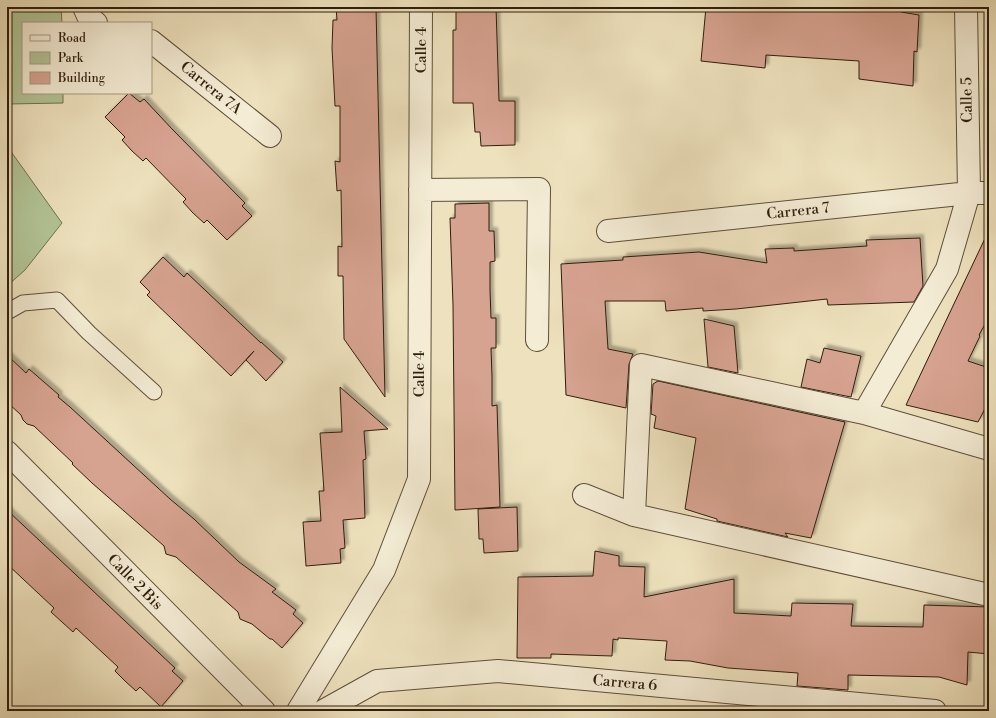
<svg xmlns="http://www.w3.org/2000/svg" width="996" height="718" font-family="'Libre Bodoni',serif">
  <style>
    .green { fill: #b2c496; stroke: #707152 }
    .building { fill: #d7a391; stroke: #2e1e0d; filter: url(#shadow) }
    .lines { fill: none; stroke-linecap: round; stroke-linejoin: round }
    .lane-casing { stroke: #5e4f39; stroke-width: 17 }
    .street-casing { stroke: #5e4f39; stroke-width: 24 }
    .lane { stroke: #f4ecd5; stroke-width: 15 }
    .street { stroke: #f4ecd5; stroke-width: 22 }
    .labels { text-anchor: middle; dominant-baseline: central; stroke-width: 3; stroke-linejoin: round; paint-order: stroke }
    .street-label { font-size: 15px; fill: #2e1e0d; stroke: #f4ecd5 }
  </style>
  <defs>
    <filter id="shadow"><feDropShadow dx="3.5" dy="-3.5" stdDeviation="1" flood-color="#0004"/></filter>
  </defs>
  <rect width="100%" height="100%" fill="#eee2be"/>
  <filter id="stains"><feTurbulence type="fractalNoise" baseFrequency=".005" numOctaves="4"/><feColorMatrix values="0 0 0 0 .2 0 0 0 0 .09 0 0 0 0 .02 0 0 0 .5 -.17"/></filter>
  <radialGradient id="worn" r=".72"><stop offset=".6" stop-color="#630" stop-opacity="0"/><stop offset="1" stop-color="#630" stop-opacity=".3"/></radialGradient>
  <path class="green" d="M 7,7 L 61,7 L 62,23 L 23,23 L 23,93 L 63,93 L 63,103 L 7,104 Z
    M 7,146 L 62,223 L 25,270 L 7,286 Z"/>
  <path class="building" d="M 336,7 L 376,8 L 385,397 L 344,339 L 343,276 L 338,276 L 338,246 L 342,247 L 341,190 L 337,191 L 335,161 L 340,162 L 340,106 L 335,106 L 332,48 L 333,20 L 337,20 Z
    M 456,7 L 496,7 L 499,101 L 515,101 L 515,145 L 481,146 L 480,132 L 475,132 L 473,103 L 453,103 L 453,30 L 456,30 Z
    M 706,7 L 901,7 L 901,12 L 919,15 L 917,52 L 914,51 L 913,86 L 859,79 L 859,61 L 766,55 L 765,68 L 701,61 Z
    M 129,93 L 140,102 L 144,99 L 173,130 L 245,203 L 242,206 L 252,216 L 227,240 L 207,220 L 204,223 L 193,213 L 183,202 L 186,199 L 146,158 L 143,161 L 132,151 L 122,140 L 125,137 L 105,117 Z
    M 489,203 L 489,231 L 494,231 L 495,261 L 490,262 L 490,290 L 491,318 L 496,318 L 496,348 L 491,348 L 492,377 L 492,406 L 497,405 L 500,507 L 455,510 L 453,305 L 450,218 L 455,218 L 455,204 Z
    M 989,230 L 989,317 L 979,335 L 980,336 L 968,361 L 989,368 L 989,401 L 978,422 L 906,405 Z
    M 920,238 L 923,286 L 914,302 L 828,305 L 827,299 L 736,309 L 703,311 L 703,308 L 666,311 L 665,301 L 605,301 L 608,349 L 633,354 L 629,364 L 626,408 L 566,395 L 561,264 L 623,260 L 623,257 L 699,252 L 767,263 L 765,249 L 794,248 L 794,251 L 867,246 L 866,240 Z
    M 163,257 L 184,277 L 187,273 L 261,343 L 261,342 L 283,362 L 266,381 L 246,360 L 254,351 L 231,376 L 147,295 L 150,292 L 140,282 Z
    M 704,319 L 734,326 L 738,373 L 708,367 Z
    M 824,348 L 861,356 L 851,397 L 801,387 L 807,359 L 820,363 Z
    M 7,355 L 26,373 L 29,369 L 59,395 L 58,397 L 70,407 L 170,499 L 194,519 L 239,562 L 276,589 L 272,592 L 296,610 L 293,614 L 303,623 L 282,648 L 272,639 L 270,639 L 252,624 L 240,619 L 238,612 L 176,557 L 166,554 L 164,546 L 92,483 L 72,464 L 73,463 L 34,426 L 27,424 L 23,420 L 21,415 L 7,402 Z
    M 658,381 L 845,422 L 811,538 L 785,533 L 788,537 L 717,521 L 717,519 L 685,509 L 696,438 L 654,428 L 656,416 L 651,414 L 653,384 Z
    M 340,387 L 388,429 L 364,431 L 366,459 L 363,460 L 365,518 L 343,520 L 345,548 L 340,549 L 341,563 L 306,566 L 303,522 L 321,521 L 319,491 L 324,491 L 320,433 L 342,432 Z
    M 517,507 L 518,551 L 484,553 L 483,539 L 479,539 L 478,509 Z
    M 7,510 L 175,668 L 172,671 L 183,681 L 161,707 L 140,687 L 136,691 L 125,681 L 115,671 L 118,667 L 76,628 L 73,632 L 51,612 L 54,608 L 7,564 Z
    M 595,551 L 619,556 L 619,566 L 645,567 L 644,597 L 734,579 L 734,613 L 791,616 L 792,603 L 853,604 L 851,626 L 923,627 L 924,605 L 989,607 L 989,654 L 968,652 L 967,685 L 939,677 L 848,675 L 848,690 L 797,686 L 798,673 L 728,668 L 690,661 L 665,660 L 667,641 L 618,638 L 618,640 L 613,639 L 612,656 L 551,654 L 551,658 L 517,658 L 518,577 L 593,576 Z"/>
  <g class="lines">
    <g class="lane-casing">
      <path id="lane" d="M 7,312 L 23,303 L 57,300 L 89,333 L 154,392"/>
    </g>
    <g class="street-casing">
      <path id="street" d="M 84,7 L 88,16 L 96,23
        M 151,41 L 270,136
        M 420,190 L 539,189 L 537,340
        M 608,231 L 969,193 L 989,193
        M 864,413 L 947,269 L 969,193 L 966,7
        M 7,452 L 264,711
        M 584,495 L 634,515 L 989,595
        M 634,515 L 641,365 L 864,413 L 989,449
        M 298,711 L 384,570 L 419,479 L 421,7
        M 323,711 L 377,681 L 498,671 L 935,711"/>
    </g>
    <use href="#lane" class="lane"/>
    <use href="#street" class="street"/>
  </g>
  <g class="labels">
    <g class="street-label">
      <text transform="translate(421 50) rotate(-90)">Calle 4</text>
      <text transform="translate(211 88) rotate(39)">Carrera 7A</text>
      <text transform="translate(967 100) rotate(-91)">Calle 5</text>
      <text transform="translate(798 211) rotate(-6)">Carrera 7</text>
      <text transform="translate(419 374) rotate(-90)">Calle 4</text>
      <text transform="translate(135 582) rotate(45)">Calle 2 Bis</text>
      <text transform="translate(625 683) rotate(5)">Carrera 6</text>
    </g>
  </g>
  <rect width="996" height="718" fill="none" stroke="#eee2be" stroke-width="24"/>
  <rect x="8" y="8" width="980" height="702" fill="none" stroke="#2e1e0d" stroke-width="2"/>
  <rect x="12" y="12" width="972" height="694" fill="none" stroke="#2e1e0d"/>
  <rect x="22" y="22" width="130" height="72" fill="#f4ecd5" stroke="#a59a85"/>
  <rect x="30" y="35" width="20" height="6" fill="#f4ecd5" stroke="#a59a85"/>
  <text x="58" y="42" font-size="12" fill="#2e1e0d">Road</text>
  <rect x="30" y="52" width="20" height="12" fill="#b2c496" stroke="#a59a85"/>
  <text x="58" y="62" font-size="12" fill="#2e1e0d">Park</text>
  <rect x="30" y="72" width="20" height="12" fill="#d7a391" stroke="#a59a85"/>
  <text x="58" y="82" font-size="12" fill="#2e1e0d">Building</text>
  <rect width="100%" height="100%" filter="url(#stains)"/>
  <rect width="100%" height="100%" fill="url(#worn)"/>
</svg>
